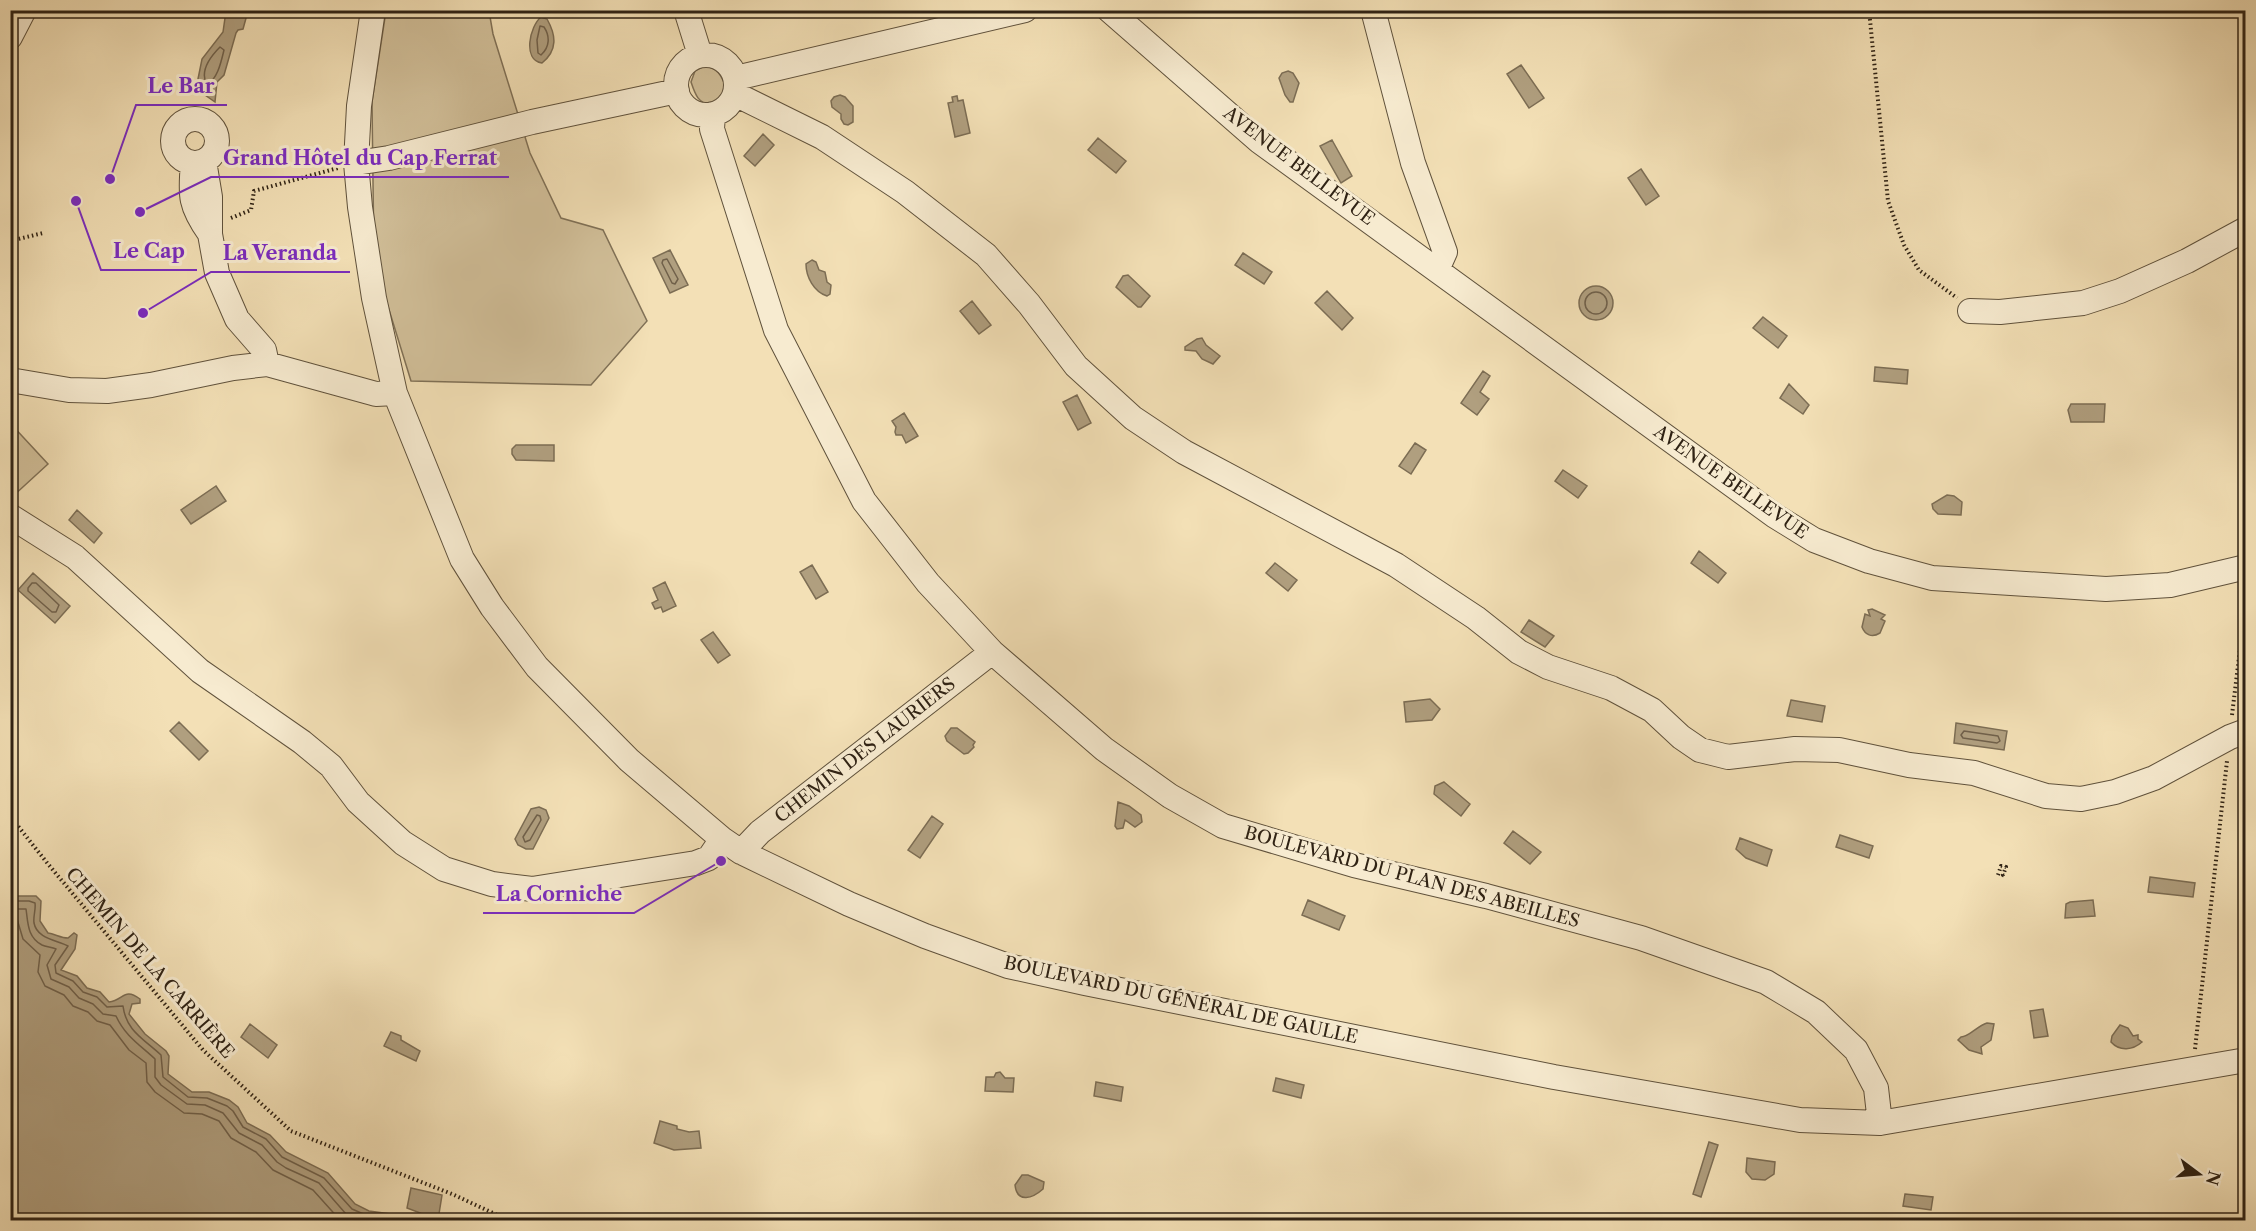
<svg xmlns="http://www.w3.org/2000/svg" width="2256" height="1231" font-family="'Libre Caslon Text',serif">
  <style>
    .green { fill: #d2c09a; stroke: #807157; stroke-width: 1.5 }
    .water { fill: #b09f7f; stroke: #7c6d54; stroke-width: 1.5 }
    .lines { fill: none; stroke-linecap: round; stroke-linejoin: round }
    .shore { stroke: #70604a; stroke-width: 1.5 }
    .minor-casing { stroke: #60523c; stroke-width: 26 }
    .path { stroke: #2f2214; stroke-width: 4; stroke-dasharray: 1.5 3; stroke-linecap: butt }
    .minor { stroke: #f7ebd0; stroke-width: 24 }
    .labels { text-anchor: middle; dominant-baseline: central; stroke-width: 6; stroke-linejoin: round; paint-order: stroke }
    .street-label { font-size: 18px; fill: #2f2214; stroke: #f7ebd0 }
    .leader { fill: none; stroke: #7b2cbf; stroke-width: 2 }
    .callout-dot { fill: #7b2cbf; stroke: #f7ebd0; stroke-width: 2 }
    .callout-label { font-size: 20px; text-anchor: middle; font-weight: bold; fill: #7b2cbf; stroke: #f7ebd0; stroke-width: 6; stroke-linejoin: round; paint-order: stroke }
  </style>
  <rect width="100%" height="100%" fill="#f3e0b6"/>
  <filter id="stains"><feTurbulence type="fractalNoise" baseFrequency=".00333" numOctaves="4"/><feColorMatrix values="0 0 0 0 .2 0 0 0 0 .09 0 0 0 0 .02 0 0 0 .5 -.17"/></filter>
  <radialGradient id="worn" r=".72"><stop offset=".6" stop-color="#630" stop-opacity="0"/><stop offset="1" stop-color="#630" stop-opacity=".3"/></radialGradient>
  <path class="green" d="M 386,11 L 489,11 L 493,34 L 530,153 L 561,218 L 603,230 L 647,321 L 591,385 L 411,381 L 374,261 L 372,102 Z
    M 704,66 C 717,67 722,76 726,88 L 722,99 L 712,105 C 698,104 695,94 691,82 L 695,71 Z
    M 10,423 L 48,464 L 12,497 L 10,495 Z"/>
  <path class="water" d="M 226,11 L 248,11 L 243,29 L 238,30 L 236,33 L 224,75 L 217,82 L 215,102 L 205,95 L 198,79 L 202,59 L 223,32 Z
    M 541,17 L 547,19 C 556,35 558,50 542,63 C 522,60 530,26 541,17 Z
    M 1521,65 L 1544,98 L 1529,108 L 1507,74 Z
    M 1288,71 L 1293,73 L 1299,83 L 1293,102 L 1290,102 L 1285,95 L 1279,78 L 1282,73 Z
    M 840,95 L 845,97 L 853,106 L 853,122 L 848,125 L 844,124 L 841,119 L 841,114 L 832,107 L 831,101 L 834,97 Z
    M 957,96 L 958,101 L 963,100 L 970,133 L 955,137 L 948,103 L 953,102 L 952,97 Z
    M 763,134 L 774,145 L 755,166 L 744,156 Z
    M 1098,138 L 1126,161 L 1116,173 L 1088,150 Z
    M 1332,140 L 1352,176 L 1341,183 L 1320,146 Z
    M 1641,169 L 1659,196 L 1646,205 L 1628,178 Z
    M 670,250 L 688,285 L 670,293 L 653,258 Z
    M 1243,253 L 1272,272 L 1264,284 L 1235,265 Z
    M 812,260 L 816,262 L 819,270 L 825,272 L 827,282 L 831,285 L 830,294 L 827,296 C 814,292 806,277 806,264 Z
    M 1128,275 L 1150,296 L 1141,307 L 1138,307 L 1116,287 L 1123,276 Z
    M1579 303a17 17 0 1 1 34 0a17 17 0 1 1-34 0Z
    M 1327,291 L 1353,318 L 1342,330 L 1315,303 Z
    M 972,301 L 991,325 L 979,334 L 960,311 Z
    M 1763,317 L 1787,336 L 1778,348 L 1753,328 Z
    M 1202,338 L 1206,345 L 1220,356 L 1213,364 L 1202,359 L 1196,351 L 1185,350 L 1185,347 L 1197,339 Z
    M 1875,367 L 1908,370 L 1907,384 L 1874,381 Z
    M 1483,371 L 1490,376 L 1480,392 L 1489,399 L 1477,415 L 1461,403 Z
    M 1789,384 L 1809,405 L 1803,414 L 1780,398 Z
    M 1077,395 L 1091,423 L 1078,430 L 1063,402 Z
    M 2071,404 L 2105,404 L 2104,422 L 2071,422 L 2068,410 Z
    M 904,413 L 918,436 L 906,443 L 902,435 L 896,435 L 895,432 L 896,427 L 892,421 Z
    M 1415,443 L 1426,450 L 1411,474 L 1399,466 Z
    M 516,445 L 554,445 L 554,461 L 516,460 L 512,454 L 512,449 Z
    M 1563,470 L 1587,486 L 1578,498 L 1555,481 Z
    M 216,486 L 226,501 L 191,524 L 181,510 Z
    M 1947,495 L 1954,496 L 1962,502 L 1961,515 L 1938,514 L 1933,509 L 1932,504 Z
    M 77,510 L 102,533 L 94,543 L 69,520 Z
    M 1699,551 L 1726,573 L 1718,583 L 1691,563 Z
    M 1275,563 L 1297,580 L 1288,591 L 1266,573 Z
    M 812,565 L 828,592 L 816,599 L 800,572 Z
    M 33,573 L 70,606 L 55,623 L 18,590 Z
    M 665,582 L 676,606 L 663,612 L 661,607 L 655,609 L 652,603 L 658,600 L 653,588 Z
    M 1872,609 L 1885,615 L 1881,619 L 1885,621 L 1880,633 C 1872,638 1865,635 1862,627 L 1865,614 L 1870,616 L 1868,610 Z
    M 1529,620 L 1554,636 L 1545,647 L 1521,632 Z
    M 713,632 L 730,655 L 718,663 L 701,640 Z
    M 1430,699 L 1440,709 L 1432,720 L 1406,722 L 1404,702 Z
    M 1791,700 L 1825,706 L 1822,722 L 1787,716 Z
    M 179,722 L 208,751 L 199,760 L 170,731 Z
    M 1956,723 L 2007,731 L 2004,750 L 1954,743 Z
    M 951,728 L 957,728 L 975,742 L 973,745 L 974,747 L 968,753 L 964,754 L 947,741 L 945,736 Z
    M 1444,782 L 1470,804 L 1461,816 L 1434,794 L 1435,786 Z
    M 1118,802 L 1129,806 L 1141,815 L 1142,822 L 1135,827 L 1125,820 L 1123,828 L 1117,829 L 1115,826 Z
    M 539,807 L 546,810 L 549,818 L 533,849 L 526,849 L 518,845 L 515,839 L 531,809 Z
    M 932,816 L 943,824 L 920,858 L 908,850 Z
    M 1513,831 L 1541,852 L 1530,864 L 1504,843 Z
    M 1840,835 L 1873,846 L 1869,858 L 1836,847 Z
    M 1740,838 L 1772,850 L 1767,866 L 1746,858 L 1736,849 Z
    M 2150,877 L 2195,883 L 2193,897 L 2148,892 Z
    M 11,892 L 15,896 L 36,896 L 41,901 L 40,921 L 48,933 C 55,934 61,938 68,938 L 74,933 L 77,935 L 75,949 L 61,970 L 77,976 L 87,988 L 100,992 L 109,1002 C 124,1000 124,987 140,999 L 140,1003 L 132,1004 L 129,1014 L 145,1034 L 166,1051 L 169,1056 L 168,1074 L 192,1092 L 209,1092 L 229,1100 L 238,1107 L 247,1123 L 270,1135 L 286,1152 L 328,1173 L 355,1204 L 369,1211 L 398,1215 L 406,1220 L 11,1220 Z
    M 1308,900 L 1345,916 L 1339,930 L 1302,915 Z
    M 2093,900 L 2095,916 L 2065,918 L 2066,904 L 2070,902 Z
    M 2043,1009 L 2048,1036 L 2034,1038 L 2030,1011 Z
    M 1987,1023 L 1994,1024 L 1991,1040 L 1981,1047 L 1982,1054 L 1969,1050 L 1958,1040 L 1961,1037 C 1969,1037 1977,1026 1987,1023 Z
    M 250,1024 L 277,1045 L 268,1058 L 241,1037 Z
    M 2120,1025 L 2128,1028 L 2133,1036 L 2138,1035 L 2138,1039 L 2142,1042 C 2133,1050 2120,1052 2111,1042 L 2112,1036 Z
    M 391,1032 L 401,1036 L 401,1040 L 420,1051 L 416,1061 L 384,1046 Z
    M 1000,1072 L 1005,1078 L 1014,1078 L 1013,1092 L 985,1091 L 986,1077 L 994,1077 L 996,1073 Z
    M 1276,1078 L 1304,1085 L 1301,1098 L 1273,1091 Z
    M 1096,1082 L 1123,1087 L 1121,1101 L 1094,1096 Z
    M 660,1121 L 677,1126 L 677,1129 L 689,1132 L 699,1131 L 701,1148 L 674,1150 L 654,1143 Z
    M 1709,1142 L 1718,1145 L 1701,1197 L 1693,1194 Z
    M 1747,1158 L 1775,1162 L 1774,1174 L 1765,1180 L 1752,1179 L 1746,1172 Z
    M 1022,1175 L 1028,1175 L 1044,1182 L 1043,1189 C 1033,1198 1017,1204 1015,1185 Z
    M 411,1188 L 442,1195 L 438,1220 L 424,1220 L 423,1214 L 407,1208 Z
    M 1905,1194 L 1933,1197 L 1931,1210 L 1903,1206 Z"/>
  <g class="lines">
    <path class="shore" d="M 540,26 L 544,27 C 550,36 550,47 541,55 L 538,53 L 537,40 Z
      M 220,47 L 224,50 C 221,62 218,78 207,85 C 199,71 210,57 220,47 Z
      M 667,259 L 678,279 L 675,284 L 672,283 L 662,263 L 663,260 Z
      M1585 303a11 11 0 1 1 22 0a11 11 0 1 1-22 0Z
      M 32,583 L 36,583 L 59,605 L 56,612 L 52,612 L 28,591 L 28,588 Z
      M 1964,731 L 1998,736 L 2000,741 L 1997,743 L 1963,738 L 1961,735 Z
      M 537,815 L 540,816 L 541,820 L 530,840 L 525,842 L 523,837 Z
      M 10,901 L 29,901 L 35,903 C 36,910 33,916 34,923 C 37,939 57,940 68,946 L 55,965 L 56,973 L 73,981 L 83,992 L 97,997 L 107,1007 L 123,1006 C 126,1031 144,1039 161,1055 L 163,1077 L 188,1097 L 207,1098 L 227,1106 L 233,1111 L 243,1127 L 266,1139 L 282,1157 L 324,1178 L 352,1209 L 368,1216 L 393,1220
      M 10,909 L 26,909 C 28,922 27,937 42,945 C 46,947 52,947 56,949 L 47,965 L 51,979 L 69,987 L 79,998 L 93,1004 L 103,1014 L 116,1016 C 125,1036 140,1045 155,1059 L 155,1077 L 161,1085 L 187,1104 L 205,1105 L 223,1113 L 239,1133 L 262,1145 L 277,1162 L 286,1168 L 319,1183 L 346,1214 L 358,1220
      M 10,918 L 17,919 L 23,939 L 40,955 L 38,972 L 45,986 L 64,995 L 73,1006 L 88,1012 L 97,1021 L 110,1025 L 129,1050 L 146,1063 L 147,1082 L 155,1092 L 184,1113 L 202,1114 L 219,1121 L 231,1138 L 256,1152 L 273,1170 L 313,1190 L 340,1220"/>
    <g class="minor-casing">
      <path id="minor" d="M 373,10 L 359,106 L 356,163 L 360,207 L 374,298 L 395,393 L 462,559 L 492,607 L 537,667 L 629,760 L 722,839 L 741,852 L 849,904 L 925,936 L 1008,966 L 1085,983 L 1554,1077 L 1800,1120 L 1880,1123 L 2246,1060
        M 686,10 L 700,55
        M 1109,10 L 1259,141 L 1775,516 L 1814,540 L 1869,561 L 1932,578 L 2106,589 L 2170,585 L 2246,567
        M 1373,10 L 1413,163 L 1445,252 L 1437,270
        M 10,37 L 24,10
        M676 85a30 30 0 1 1 60 0a30 30 0 1 1-60 0Z
        M 736,78 L 1025,10
        M 735,94 L 822,137 L 905,192 L 986,255 L 1029,304 L 1076,366 L 1133,418 L 1184,452 L 1396,565 L 1476,618 L 1519,652 L 1548,667 L 1611,688 L 1652,710 L 1681,737 L 1700,750 L 1728,757 L 1795,749 L 1839,750 L 1909,765 L 1974,773 L 2046,796 L 2081,799 L 2115,792 L 2154,778 L 2230,737 L 2246,731
        M 713,114 L 712,129 L 776,330 L 864,501 L 928,583 L 992,652 L 1104,749 L 1170,796 L 1223,826 L 1354,865 L 1486,896 L 1641,938 L 1766,982 L 1816,1012 L 1856,1050 L 1876,1088 L 1880,1123
        M173 141a22 22 0 1 1 44 0a22 22 0 1 1-44 0Z
        M 193,163 C 190,196 190,206 210,234 L 210,197 L 204,161
        M 356,163 L 389,158 L 532,122 L 677,91
        M 210,234 L 217,273 L 237,319 L 264,350 L 267,364
        M 1970,311 L 2000,312 L 2083,303 L 2120,291 L 2187,261 L 2246,229
        M 10,380 L 69,390 L 107,391 L 151,385 L 233,368 L 267,364 L 376,394 L 395,393
        M 10,516 L 75,557 L 200,671 L 302,742 L 331,766 L 358,802 L 403,843 L 444,869 L 492,884 L 532,889 L 696,863 L 709,858 L 722,839
        M 741,852 L 760,832 L 992,652"/>
    </g>
    <path class="path" d="M 1869,10 L 1888,201 L 1904,245 L 1919,270 L 1957,298
      M 231,218 L 251,210 L 254,191 L 338,168
      M 10,241 L 43,233
      M 2232,715 L 2246,600
      M 10,816 L 48,864 L 203,1050 L 291,1131 L 452,1194 L 508,1220
      M 1998,875 L 2001,866 L 2006,867 L 2003,875 L 2006,876
      M 2195,1049 L 2227,761"/>
    <use href="#minor" class="minor"/>
  </g>
  <g class="labels">
    <g class="street-label">
      <text transform="translate(1299 166) rotate(37)">AVENUE BELLEVUE</text>
      <text transform="translate(1731 482) rotate(35)">AVENUE BELLEVUE</text>
      <text transform="translate(865 750) rotate(-38)">CHEMIN DES LAURIERS</text>
      <text transform="translate(1412 877) rotate(15)">BOULEVARD DU PLAN DES ABEILLES</text>
      <text transform="translate(150 963) rotate(49)">CHEMIN DE LA CARRIÈRE</text>
      <text transform="translate(1181 1000) rotate(12)">BOULEVARD DU GÉNÉRAL DE GAULLE</text>
    </g>
  </g>
  <path class="leader" d="M110 179L136 105H227M140 212L211 177H509M76 201L101 270H197M143 313L211 272H350M721 861L634 913H483"/>
  <g class="callout-dot">
    <circle cx="110" cy="179" r="6"/>
    <circle cx="140" cy="212" r="6"/>
    <circle cx="76" cy="201" r="6"/>
    <circle cx="143" cy="313" r="6"/>
    <circle cx="721" cy="861" r="6"/>
  </g>
  <g class="callout-label">
    <text x="181" y="93">Le Bar</text>
    <text x="360" y="165">Grand Hôtel du Cap Ferrat</text>
    <text x="149" y="258">Le Cap</text>
    <text x="280" y="260">La Veranda</text>
    <text x="559" y="901">La Corniche</text>
  </g>
  <rect width="2256" height="1231" fill="none" stroke="#f3e0b6" stroke-width="36"/>
  <rect x="12" y="12" width="2232" height="1207" fill="none" stroke="#2f2214" stroke-width="3"/>
  <rect x="18" y="18" width="2220" height="1195" fill="none" stroke="#2f2214" stroke-width="1.5"/>
  <g transform="translate(2199 1174) rotate(106)" stroke="#f7ebd0" stroke-width="4.5" paint-order="stroke">
  <path d="M0-4.5L10 22L0 15L-10 22Z" fill="#2f2214"/>
  <text y="-9" font-size="16" font-weight="bold" text-anchor="middle" fill="#2f2214">N</text>
  </g>
  <rect width="100%" height="100%" filter="url(#stains)"/>
  <rect width="100%" height="100%" fill="url(#worn)"/>
</svg>
